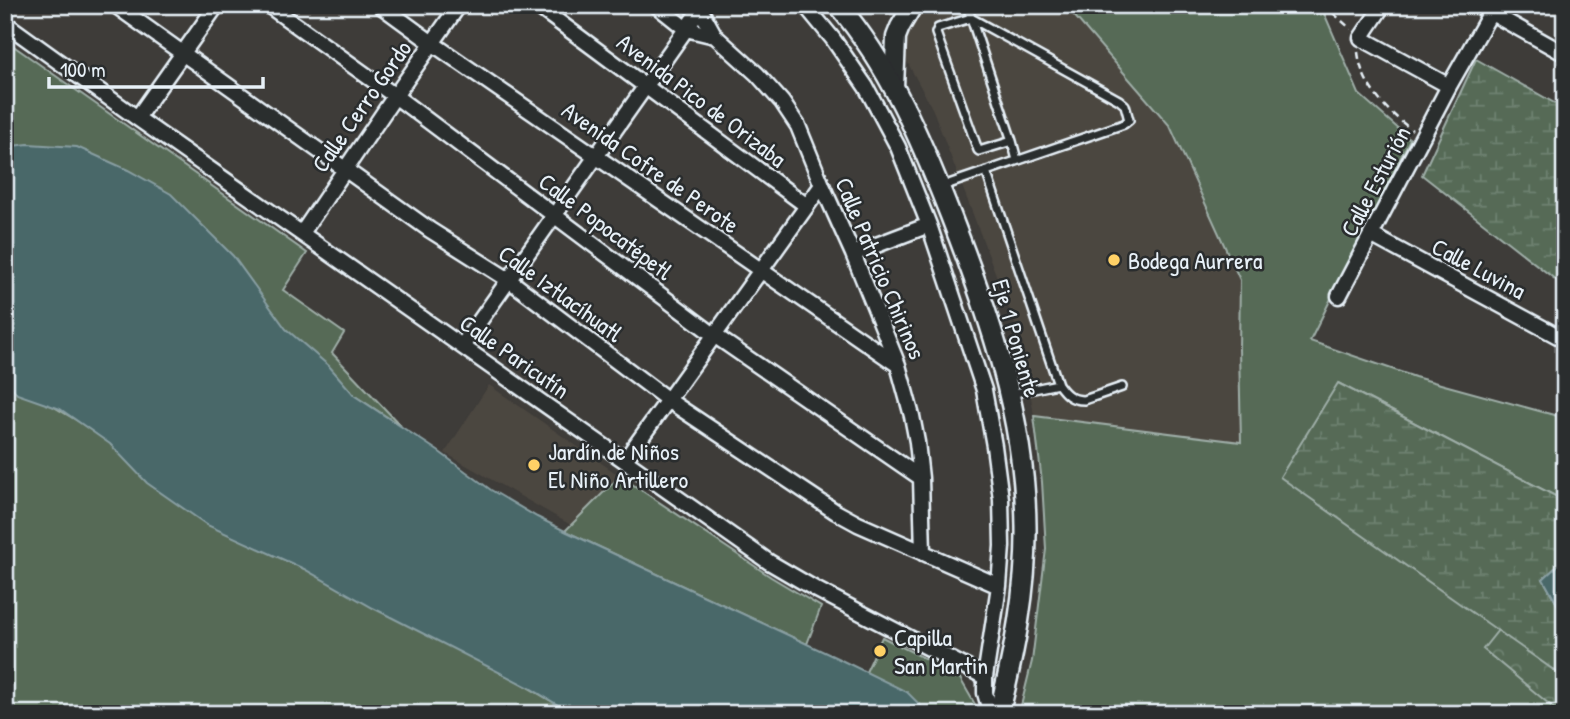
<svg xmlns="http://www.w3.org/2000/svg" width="1570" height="719" font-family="'Patrick Hand',sans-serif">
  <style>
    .built { fill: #4c4740 }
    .grass { fill: #566b57; stroke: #9faea8; stroke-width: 2 }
    .forest { fill: url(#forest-crowns); stroke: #9faea8; stroke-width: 2 }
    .wetland { fill: url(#wetland-marsh); stroke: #9faea8; stroke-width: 2 }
    .water { fill: #486769; stroke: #889ea2; stroke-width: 2 }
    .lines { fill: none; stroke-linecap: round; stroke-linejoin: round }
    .service-casing { stroke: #e8f1f8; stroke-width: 12 }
    .minor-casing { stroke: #e8f1f8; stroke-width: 19 }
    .tertiary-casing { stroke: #e8f1f8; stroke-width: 23 }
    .secondary-casing { stroke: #e8f1f8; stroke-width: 24 }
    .path { stroke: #e8f1f8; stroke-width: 2.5; stroke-dasharray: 7 5; stroke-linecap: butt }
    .service { stroke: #2a2d2e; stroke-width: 7 }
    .minor { stroke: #2a2d2e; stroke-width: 14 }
    .tertiary { stroke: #2a2d2e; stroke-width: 18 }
    .secondary { stroke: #2a2d2e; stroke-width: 19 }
    .poi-dot { fill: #ffd166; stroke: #2a2d2e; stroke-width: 2.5 }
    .labels { text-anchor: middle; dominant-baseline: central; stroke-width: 5; stroke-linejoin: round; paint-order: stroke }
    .street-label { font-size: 24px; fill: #e8f1f8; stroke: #2a2d2e }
    .poi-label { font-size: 24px; fill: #e8f1f8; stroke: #2a2d2e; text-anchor: start }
  </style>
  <defs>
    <pattern id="forest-crowns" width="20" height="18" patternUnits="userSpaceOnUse" patternTransform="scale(1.75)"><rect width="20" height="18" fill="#566b57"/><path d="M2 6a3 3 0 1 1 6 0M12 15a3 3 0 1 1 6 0" fill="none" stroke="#6e8170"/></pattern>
    <pattern id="wetland-marsh" width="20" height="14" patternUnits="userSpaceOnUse" patternTransform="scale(1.75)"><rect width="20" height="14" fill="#566b57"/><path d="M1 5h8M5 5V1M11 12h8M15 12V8" fill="none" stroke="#6e8170"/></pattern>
  </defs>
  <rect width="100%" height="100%" fill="#3e3c39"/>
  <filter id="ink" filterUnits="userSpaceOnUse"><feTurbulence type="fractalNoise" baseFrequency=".0143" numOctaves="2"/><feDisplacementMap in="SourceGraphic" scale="14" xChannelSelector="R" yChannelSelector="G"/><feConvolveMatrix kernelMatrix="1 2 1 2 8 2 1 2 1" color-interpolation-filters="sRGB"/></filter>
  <g filter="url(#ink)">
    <path class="built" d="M 950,5 L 1065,5 L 1170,126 L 1240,280 L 1239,349 L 1241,442 L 1034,416 L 1023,345 L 933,110 L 903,54 L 906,25 L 918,13 Z
      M 489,385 L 620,476 L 571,525 L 445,453 Z"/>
    <path class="grass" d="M 1065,5 L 1326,5 L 1324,13 L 1359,94 L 1410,139 L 1310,341 L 1415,377 L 1565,418 L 1565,501 L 1338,383 L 1565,678 L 1565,714 L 1019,714 L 1032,661 L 1046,549 L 1042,482 L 1034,416 L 1241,442 L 1239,349 L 1240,280 L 1170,126 Z
      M 5,40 L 307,253 L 283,290 L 344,333 L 332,353 L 401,426 L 355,396 L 5,147 Z
      M 5,378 L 573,714 L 5,714 Z
      M 620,476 L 771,577 L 821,607 L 807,644 L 565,531 Z
      M 882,637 L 958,675 L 976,706 L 977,714 L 929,714 L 866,672 Z"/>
    <path class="forest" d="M 1565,546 L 1565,714 L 1561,714 L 1483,649 Z"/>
    <path class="wetland" d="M 1476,59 L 1565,109 L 1565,287 L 1422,175 Z
      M 1338,383 L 1565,501 L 1565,559 L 1543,579 L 1565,618 L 1565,678 L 1280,477 Z"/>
    <path class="water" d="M 28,144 L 77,147 L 128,170 L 171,194 L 233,256 L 286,329 L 329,366 L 355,396 L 438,451 L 491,490 L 537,517 L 565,531 L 837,658 L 907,692 L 929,714 L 573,714 L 530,688 L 373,608 L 304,569 L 207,525 L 147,483 L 110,444 L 60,409 L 17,394 L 5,378 L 5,147 Z
      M 1565,559 L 1565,618 L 1543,579 Z"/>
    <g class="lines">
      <g class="service-casing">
        <path id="service" d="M 1012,141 L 979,151 L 978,150 L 936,33 L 938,28 L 971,18 L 1012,141 L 1017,160
          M 986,171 L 1058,384 L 1010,394
          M 940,187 L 1124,124 L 1129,120 L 1125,105 L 1119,100 L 971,18 L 967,5
          M 1058,384 C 1065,394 1071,400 1084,400 L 1122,387"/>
      </g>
      <g class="minor-casing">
        <path id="minor" d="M 115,5 L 430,230 L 509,280 L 668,400 L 836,512 L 858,524 L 999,586
          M 268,5 L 395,96 L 714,335 L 921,478
          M 380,5 L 432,43 L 898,365
          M 536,5 L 807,206
          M 656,5 L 686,29 L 715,36
          M 695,5 L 700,9 L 715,36 L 757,74 L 782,102 L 798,126 L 822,185 L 853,254 L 898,365 L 912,416 L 917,442 L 921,478 L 923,553
          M 805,5 L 833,39 L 866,87 L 898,147 L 929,225 L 984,390 L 994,446 L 1001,499 L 1002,546 L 999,586 L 985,677
          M 1383,5 L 1361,38 L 1449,86
          M 1477,5 L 1565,54
          M 5,23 L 137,118 L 769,562 L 817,590 L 985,677 L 985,693 L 991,714
          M 137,118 L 217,5
          M 302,233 L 395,96 L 459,5
          M 1371,235 L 1565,340
          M 853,254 L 929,225
          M 1339,296 L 1449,86 L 1495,5
          M 462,346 L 703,5
          M 625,460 L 822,185"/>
      </g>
      <g class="tertiary-casing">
        <path id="tertiary" d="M 894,88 L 896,37 L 900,27 L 913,5"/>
      </g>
      <g class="secondary-casing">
        <path id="secondary" d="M 838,5 C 890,66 921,140 950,214 C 989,314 1025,417 1026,526 C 1027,590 1014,652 999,714"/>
      </g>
      <path class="path" d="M 1324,5 L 1351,29
        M 1358,52 C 1362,87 1386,110 1412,130"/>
      <use href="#service" class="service"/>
      <use href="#minor" class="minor"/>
      <use href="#tertiary" class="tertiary"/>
      <use href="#secondary" class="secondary"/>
    </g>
  </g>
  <g class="poi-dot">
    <circle cx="1114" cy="260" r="7"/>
    <circle cx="534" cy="465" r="7"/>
    <circle cx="880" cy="651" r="7"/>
  </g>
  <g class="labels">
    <g class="street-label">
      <text transform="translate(702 100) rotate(37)">Avenida Pico de Orizaba</text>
      <text transform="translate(361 106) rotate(-55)">Calle Cerro Gordo</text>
      <text transform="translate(651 167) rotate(35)">Avenida Cofre de Perote</text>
      <text transform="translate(1375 181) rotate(-62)">Calle Esturión</text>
      <text transform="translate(606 226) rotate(37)">Calle Popocatépetl</text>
      <text transform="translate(881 268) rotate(67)">Calle Patricio Chirinos</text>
      <text transform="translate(1479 268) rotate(28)">Calle Luvina</text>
      <text transform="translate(561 293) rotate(36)">Calle Iztlacíhuatl</text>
      <text transform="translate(1017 338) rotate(74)">Eje 1 Poniente</text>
      <text transform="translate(515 356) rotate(35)">Calle Paricutín</text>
    </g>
    <g class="poi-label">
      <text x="1128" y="260">Bodega Aurrera</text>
      <text x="548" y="451">Jardín de Niños<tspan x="548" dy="28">El Niño Artillero</tspan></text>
      <text x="894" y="637">Capilla<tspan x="894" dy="28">San Martin</tspan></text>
    </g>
  </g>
  <rect width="1570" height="719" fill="none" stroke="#2a2d2e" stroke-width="28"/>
  <rect x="14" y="14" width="1542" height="691" fill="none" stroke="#e8f1f8" stroke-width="2.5" filter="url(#ink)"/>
  <path d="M49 77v10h214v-10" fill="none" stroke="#e8f1f8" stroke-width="3.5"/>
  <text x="60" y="77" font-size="21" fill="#e8f1f8" stroke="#2a2d2e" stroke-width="5" paint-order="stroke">100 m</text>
</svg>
